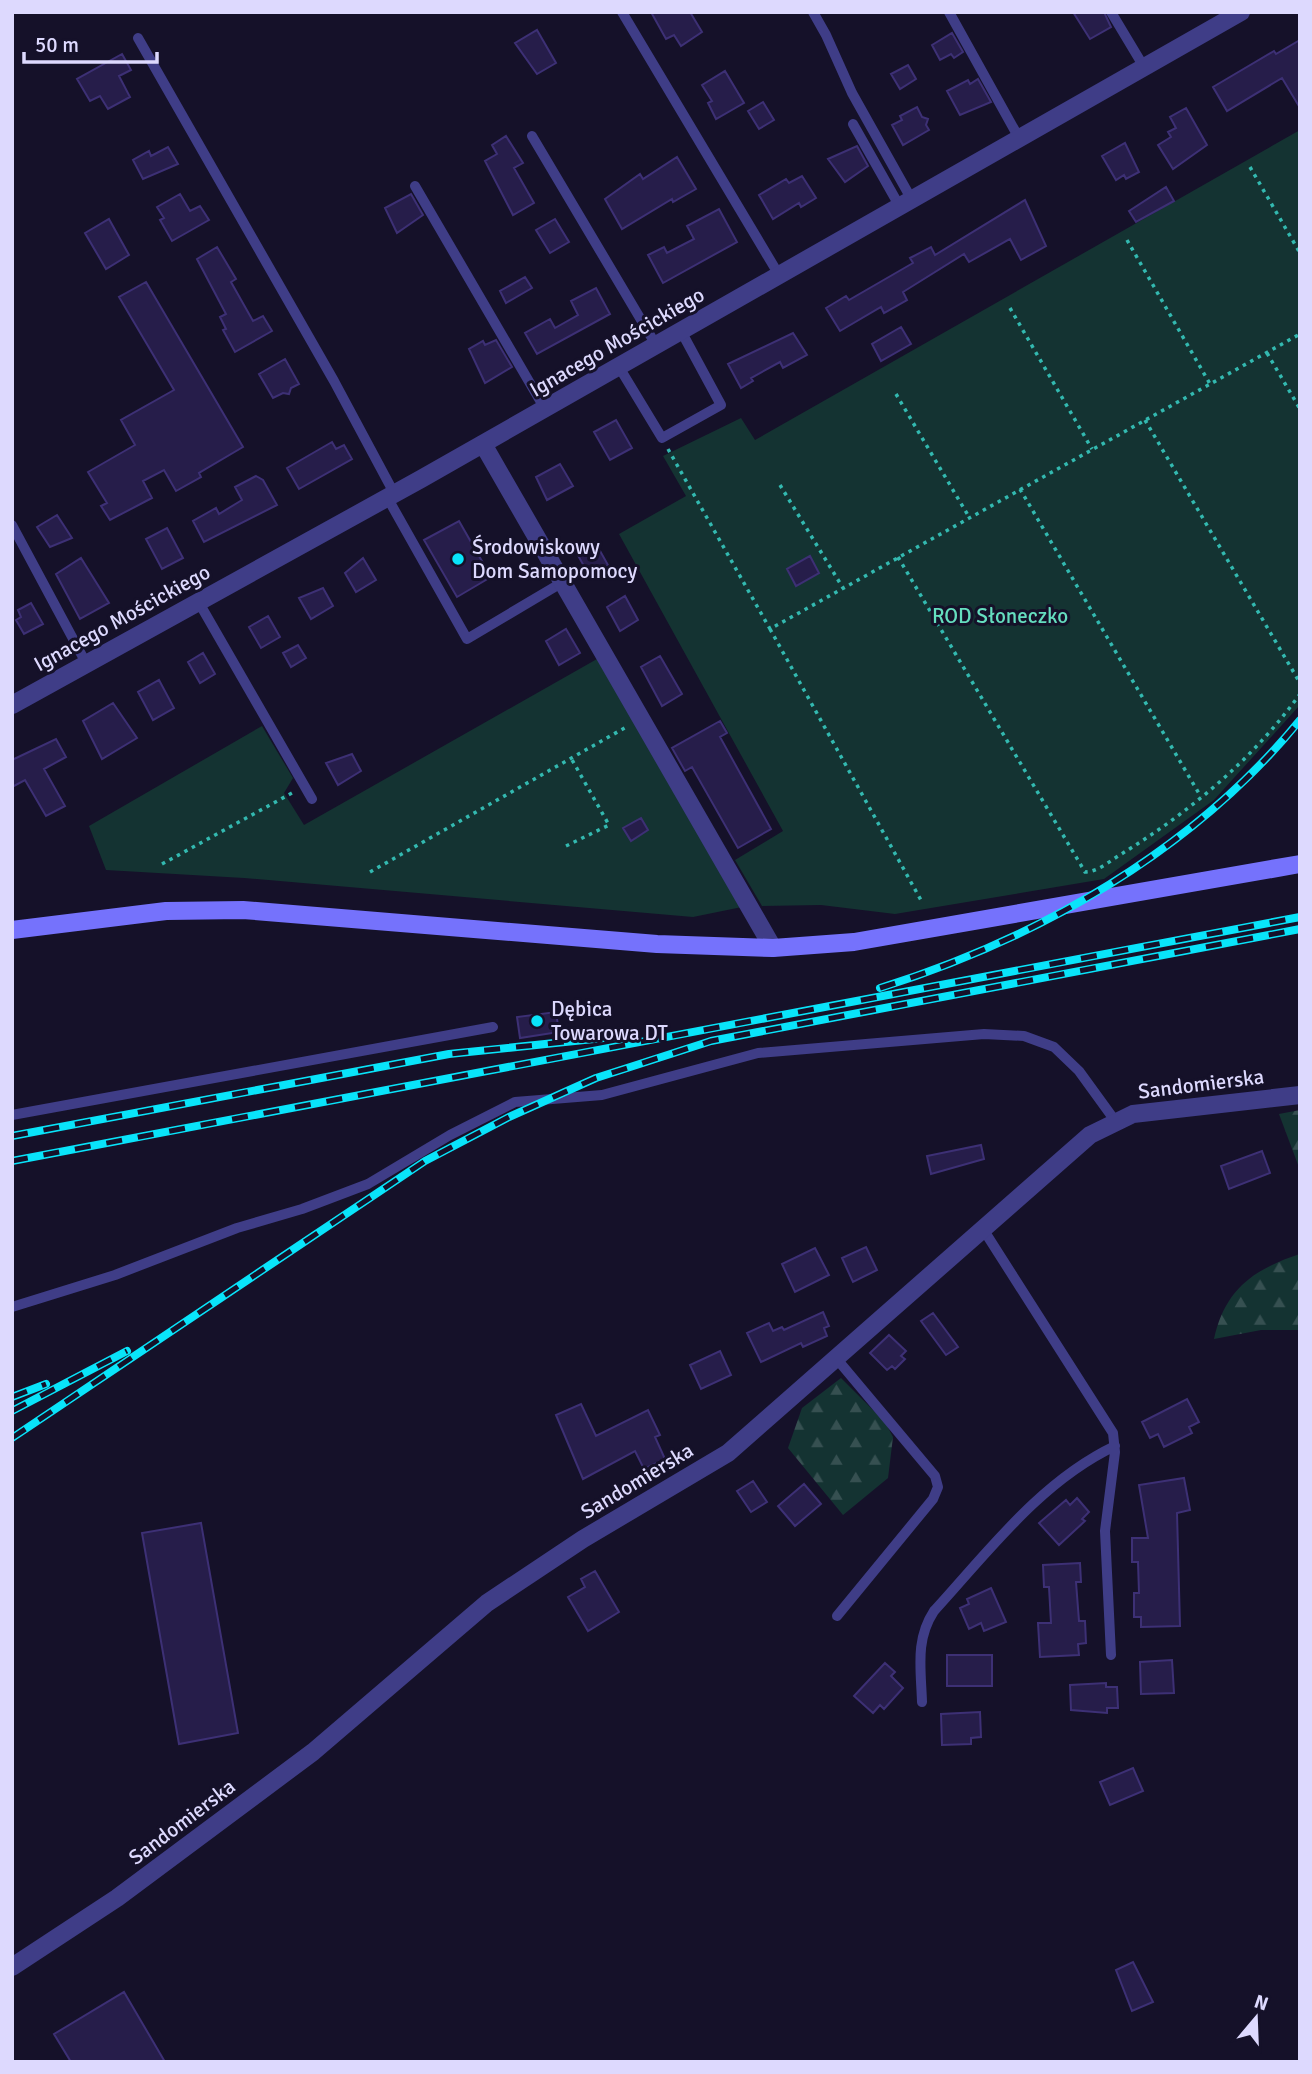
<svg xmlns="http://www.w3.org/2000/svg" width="1312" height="2074" font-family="Signika,sans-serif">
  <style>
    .green { fill: #143332 }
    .forest { fill: url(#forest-firs) }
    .building { fill: #261d4a; stroke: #3d3075; stroke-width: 2 }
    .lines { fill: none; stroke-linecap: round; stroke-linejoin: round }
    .path { stroke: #33b9b0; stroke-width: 3.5; stroke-dasharray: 3.5 5; stroke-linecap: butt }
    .lane { stroke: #3f3d87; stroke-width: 10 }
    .street { stroke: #3f3d87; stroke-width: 18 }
    .secondary { stroke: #7572fc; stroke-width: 18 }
    .rail-casing { stroke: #09e4fa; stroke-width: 8 }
    .rail { stroke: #151129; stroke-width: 5; stroke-dasharray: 16; stroke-linecap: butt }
    .poi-dot { fill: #09e4fa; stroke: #151129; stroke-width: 2.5 }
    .labels { text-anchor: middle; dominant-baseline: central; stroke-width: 6; stroke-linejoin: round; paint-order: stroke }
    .street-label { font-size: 21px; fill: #ddd9fe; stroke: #151129 }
    .poi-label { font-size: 21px; fill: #ddd9fe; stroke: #151129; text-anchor: start }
    .park-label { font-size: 21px; fill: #65debf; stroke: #151129 }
  </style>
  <defs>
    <pattern id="forest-firs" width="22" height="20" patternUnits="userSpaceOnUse" patternTransform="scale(1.75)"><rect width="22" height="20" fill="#143332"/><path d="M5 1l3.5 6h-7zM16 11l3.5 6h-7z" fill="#365051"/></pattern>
  </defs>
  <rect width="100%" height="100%" fill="#151129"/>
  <path class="green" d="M 1300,130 L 1300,705 L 1214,800 L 1104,879 L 895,914 L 821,905 L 762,906 L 735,860 L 783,831 L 619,534 L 686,496 L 663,456 L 741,418 L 755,440 Z
    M 597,659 L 742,907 L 693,917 L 244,878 L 106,870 L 89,826 L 262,726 L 293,778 L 284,793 L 304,825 Z"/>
  <path class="forest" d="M 1300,1110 L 1300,1170 L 1279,1114 Z
    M 1300,1254 L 1300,1330 L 1261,1330 L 1214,1339 C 1225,1289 1254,1269 1300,1254 Z
    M 841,1378 L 885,1422 L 893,1437 L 888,1478 L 843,1515 L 788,1448 L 802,1408 Z"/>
  <path class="building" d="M 651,12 L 690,12 L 702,32 L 681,46 L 674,35 L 666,39 Z
    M 1073,12 L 1104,12 L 1111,27 L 1090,39 Z
    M 537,30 L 556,63 L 537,74 L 515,43 Z
    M 952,33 L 963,52 L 954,58 L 951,54 L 940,60 L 932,45 Z
    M 1300,40 L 1300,108 L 1282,78 L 1227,111 L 1213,87 L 1274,51 L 1276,54 Z
    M 122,54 L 131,70 L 119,76 L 130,97 L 108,109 L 100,96 L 90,101 L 77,79 Z
    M 908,65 L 916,79 L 900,89 L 891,74 Z
    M 725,71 L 744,103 L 716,119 L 708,103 L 712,101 L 702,85 Z
    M 978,79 L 991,102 L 960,115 L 947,91 L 968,80 L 970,84 Z
    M 763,102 L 774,120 L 759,129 L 748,111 Z
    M 917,107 L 922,117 L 928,119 L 926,125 L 929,130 L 903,145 L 892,125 L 902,120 L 900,116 Z
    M 1186,108 L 1207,145 L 1173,169 L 1158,145 L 1171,137 L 1168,132 L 1176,128 L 1170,117 Z
    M 506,136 L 523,163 L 514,168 L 534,203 L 513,215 L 485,161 L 497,154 L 492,145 Z
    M 1125,143 L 1139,172 L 1126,179 L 1124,175 L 1116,180 L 1102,156 Z
    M 857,146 L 868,166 L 845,182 L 828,159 Z
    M 168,147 L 178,164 L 143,179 L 133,160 L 149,151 L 151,156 Z
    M 677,157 L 696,189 L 673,202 L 672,199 L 622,229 L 605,199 L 640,174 L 643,179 Z
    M 802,176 L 816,198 L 801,207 L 799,203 L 773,219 L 759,195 L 786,179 L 789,183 Z
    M 1166,187 L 1174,201 L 1136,222 L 1129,211 Z
    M 180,194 L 190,211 L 200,206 L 209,220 L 172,241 L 160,220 L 164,218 L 157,207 Z
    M 411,194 L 423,215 L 397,233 L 385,208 Z
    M 1025,200 L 1046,246 L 1021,260 L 1010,239 L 969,262 L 964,254 L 903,292 L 907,300 L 884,313 L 881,307 L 840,331 L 826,308 L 846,296 L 849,300 L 913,263 L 910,258 L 931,247 L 935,255 Z
    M 719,209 L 737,242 L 663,283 L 648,255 L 664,247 L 667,253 L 694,239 L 687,226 Z
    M 109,219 L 129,255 L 106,269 L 85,233 Z
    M 555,219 L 569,242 L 550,253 L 536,230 Z
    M 217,247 L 236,279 L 231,282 L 253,321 L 263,316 L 272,331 L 235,352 L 223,330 L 226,329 L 220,317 L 226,314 L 197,259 Z
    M 525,277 L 532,288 L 506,303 L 500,291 Z
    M 146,282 L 243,447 L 199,473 L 201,477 L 176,491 L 164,470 L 143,481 L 152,498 L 110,520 L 101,506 L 107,503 L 88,472 L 135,445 L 121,420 L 174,390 L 119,297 Z
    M 596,288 L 610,314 L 537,354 L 525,333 L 550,319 L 555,328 L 578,315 L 571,301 Z
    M 901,327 L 911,344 L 881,361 L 872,344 Z
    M 793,333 L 807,355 L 783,368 L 780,362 L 751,378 L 753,381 L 741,388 L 728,364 Z
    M 496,340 L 512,367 L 485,383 L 469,349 L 483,341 L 485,345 Z
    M 285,359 L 299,384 L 291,388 L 289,394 L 283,393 L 273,398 L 259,374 Z
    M 616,420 L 632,448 L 610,460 L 594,432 Z
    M 332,442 L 336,449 L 344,445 L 352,459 L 299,489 L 287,468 Z
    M 560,464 L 573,486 L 547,500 L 536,477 Z
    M 256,476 L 263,480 L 277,505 L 204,542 L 193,521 L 216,508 L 219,514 L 242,500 L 235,487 Z
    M 57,515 L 72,538 L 50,547 L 37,527 Z
    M 459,521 L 491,577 L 457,597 L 424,540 Z
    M 167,528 L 183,558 L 162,569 L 146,539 Z
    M 595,542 L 608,565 L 589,575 L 576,552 Z
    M 810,556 L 819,573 L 796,586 L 787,569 Z
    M 81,558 L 109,603 L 80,619 L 56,574 Z
    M 363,558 L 376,580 L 356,592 L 345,573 Z
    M 323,588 L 333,606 L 311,619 L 299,598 Z
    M 625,596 L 638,620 L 620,631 L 607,607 Z
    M 31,603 L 43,624 L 24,634 L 16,620 L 21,617 L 18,610 Z
    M 268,616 L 280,637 L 261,648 L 249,627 Z
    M 566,629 L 580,653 L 559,665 L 546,641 Z
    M 298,645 L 306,658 L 291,667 L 283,653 Z
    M 203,653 L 215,674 L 200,683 L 188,662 Z
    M 660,656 L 682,694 L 662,706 L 641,667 Z
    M 159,680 L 174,708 L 153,720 L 138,692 Z
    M 113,703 L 137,738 L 102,759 L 83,721 Z
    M 720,721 L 727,733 L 720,737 L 771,829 L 738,848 L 692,767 L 685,771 L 672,748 Z
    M 56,739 L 66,757 L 44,769 L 65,806 L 46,816 L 25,780 L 12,787 L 12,760 Z
    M 352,754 L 361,771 L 338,785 L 326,763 Z
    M 641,818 L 648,830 L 631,841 L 623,828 Z
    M 556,1012 L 559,1032 L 520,1038 L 517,1017 Z
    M 981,1145 L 984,1159 L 931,1174 L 927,1156 Z
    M 1262,1151 L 1270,1173 L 1229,1189 L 1221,1166 Z
    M 866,1247 L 877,1270 L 853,1282 L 842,1258 Z
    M 815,1248 L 829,1275 L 795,1292 L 782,1264 Z
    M 823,1312 L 829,1326 L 824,1328 L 827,1336 L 803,1347 L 801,1343 L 761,1362 L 747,1333 L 769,1323 L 773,1331 L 782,1327 L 784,1330 Z
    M 933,1313 L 958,1347 L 946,1355 L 921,1321 Z
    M 889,1335 L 906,1351 L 901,1356 L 905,1359 L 895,1369 L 892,1366 L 887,1370 L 870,1353 Z
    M 720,1351 L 731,1375 L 701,1389 L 690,1365 Z
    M 1187,1399 L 1199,1422 L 1189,1427 L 1192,1433 L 1164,1447 L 1158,1434 L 1150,1438 L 1142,1422 Z
    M 581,1404 L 596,1436 L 648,1410 L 660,1435 L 655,1437 L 665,1459 L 644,1469 L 635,1451 L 583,1479 L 556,1415 Z
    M 1184,1478 L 1190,1510 L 1177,1513 L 1180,1626 L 1141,1627 L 1141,1617 L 1134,1617 L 1134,1593 L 1139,1593 L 1138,1562 L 1132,1562 L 1132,1538 L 1148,1538 L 1139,1485 Z
    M 753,1481 L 767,1502 L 751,1512 L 737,1491 Z
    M 804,1484 L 821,1504 L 795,1526 L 778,1506 Z
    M 1077,1498 L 1089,1512 L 1082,1519 L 1085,1521 L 1059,1545 L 1039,1523 L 1066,1500 L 1070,1505 Z
    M 201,1523 L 238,1733 L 179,1744 L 142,1533 Z
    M 1080,1563 L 1081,1582 L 1076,1582 L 1079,1621 L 1085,1621 L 1086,1643 L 1078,1644 L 1079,1655 L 1040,1657 L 1038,1623 L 1051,1623 L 1049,1587 L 1044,1587 L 1043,1565 Z
    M 595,1571 L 619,1612 L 588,1631 L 568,1597 L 585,1587 L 581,1579 Z
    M 991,1588 L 1006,1622 L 984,1631 L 981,1623 L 969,1629 L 960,1608 L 969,1604 L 967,1599 Z
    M 947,1655 L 992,1655 L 992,1686 L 947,1686 Z
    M 1172,1660 L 1174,1693 L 1141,1694 L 1140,1662 Z
    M 885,1663 L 895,1672 L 891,1676 L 903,1688 L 884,1709 L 880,1705 L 873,1713 L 854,1696 Z
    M 1106,1683 L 1106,1687 L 1117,1687 L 1118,1708 L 1107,1708 L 1107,1713 L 1071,1710 L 1070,1685 Z
    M 980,1712 L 981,1737 L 971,1738 L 971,1744 L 942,1745 L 941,1714 Z
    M 1133,1768 L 1143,1791 L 1110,1805 L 1100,1782 Z
    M 1133,1962 L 1153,2002 L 1132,2011 L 1116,1970 Z
    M 124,1992 L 165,2062 L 71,2062 L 54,2034 Z"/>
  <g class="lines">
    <path class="path" d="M 1250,167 L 1300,253
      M 1127,240 L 1210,384
      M 1010,308 L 1092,449
      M 1267,353 L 1300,409
      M 896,394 L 969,517
      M 1145,420 L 1300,683
      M 668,449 L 770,629 L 1300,334
      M 780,485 L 843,588
      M 1020,489 L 1201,797
      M 898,557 L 1085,872 C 1098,872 1111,860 1123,853 C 1191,811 1253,759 1300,694
      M 770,629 L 922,902
      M 566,846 L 609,825 L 571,758
      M 162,864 L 292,793
      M 370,872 L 628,726"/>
    <path class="lane" d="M 622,12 L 779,275
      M 813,12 L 826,35 L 852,93 L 912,200
      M 949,12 L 1019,138
      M 1111,12 L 1144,67
      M 138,38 L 334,381 L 394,493
      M 853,124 L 900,207
      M 532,136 L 656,345
      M 415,186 L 545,409
      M 619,367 L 662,438 L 721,405 L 681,331
      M 387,497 L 467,639 L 563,582
      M 12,525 L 86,663
      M 198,601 L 312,799
      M 12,1115 L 493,1027
      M 983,1229 L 1113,1433 L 1115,1452 L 1105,1531 L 1111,1655
      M 12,1307 L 115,1275 L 237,1228 L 302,1209 L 368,1184 L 450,1135 L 515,1102 L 602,1095 L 758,1053 L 984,1034 L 1024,1036 L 1054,1047 L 1079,1071 L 1116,1122
      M 836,1358 L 935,1476 L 938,1487 L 933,1499 L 837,1616
      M 922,1702 C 921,1669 915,1640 934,1611 C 988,1552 1041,1481 1115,1446"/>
    <path class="street" d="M 483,444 L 773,948
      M 12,705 L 421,479 L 1241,12
      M 12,1967 L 117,1898 L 313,1752 L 487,1603 L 583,1539 L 728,1453 L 1090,1135 L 1133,1114 L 1300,1095"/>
    <path class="secondary" d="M 12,930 L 166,911 L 243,910 L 657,944 L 773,948 L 854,942 L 1300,864"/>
    <g class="rail-casing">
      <path id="rail" d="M 880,988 C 1039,938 1193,851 1300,720
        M 12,1136 L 449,1054 L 613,1037
        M 12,1161 L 1300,917
        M 12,1397 L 46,1384
        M 12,1411 L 127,1351
        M 12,1438 L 425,1161 L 509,1117 L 596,1078 L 711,1041 L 1300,929"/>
    </g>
    <use href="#rail" class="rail"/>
  </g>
  <g class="poi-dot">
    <circle cx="458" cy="559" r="7"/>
    <circle cx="537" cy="1021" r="7"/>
  </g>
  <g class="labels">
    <g class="street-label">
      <text transform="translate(617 342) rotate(-30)">Ignacego Mościckiego</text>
      <text transform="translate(122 618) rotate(-29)">Ignacego Mościckiego</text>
      <text transform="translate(1201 1084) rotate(-7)">Sandomierska</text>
      <text transform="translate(637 1481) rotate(-31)">Sandomierska</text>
      <text transform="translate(182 1822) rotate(-37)">Sandomierska</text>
    </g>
    <g class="poi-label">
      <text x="472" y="547">Środowiskowy<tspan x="472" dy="24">Dom Samopomocy</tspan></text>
      <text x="551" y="1009">Dębica<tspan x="551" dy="24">Towarowa DT</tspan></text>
    </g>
    <g class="park-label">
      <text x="1000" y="616">ROD Słoneczko</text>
    </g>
  </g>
  <rect width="1312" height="2074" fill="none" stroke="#ddd9fe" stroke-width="28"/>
  <g transform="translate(1256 2018) rotate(19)" stroke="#151129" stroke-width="5" paint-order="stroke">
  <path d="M0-5L12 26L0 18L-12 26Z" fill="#ddd9fe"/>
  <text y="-10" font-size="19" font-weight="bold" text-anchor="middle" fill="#ddd9fe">N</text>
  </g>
  <path d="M24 52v10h133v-10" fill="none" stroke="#ddd9fe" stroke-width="3.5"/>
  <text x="35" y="52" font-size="21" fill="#ddd9fe" stroke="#151129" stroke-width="5" paint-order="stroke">50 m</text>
</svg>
